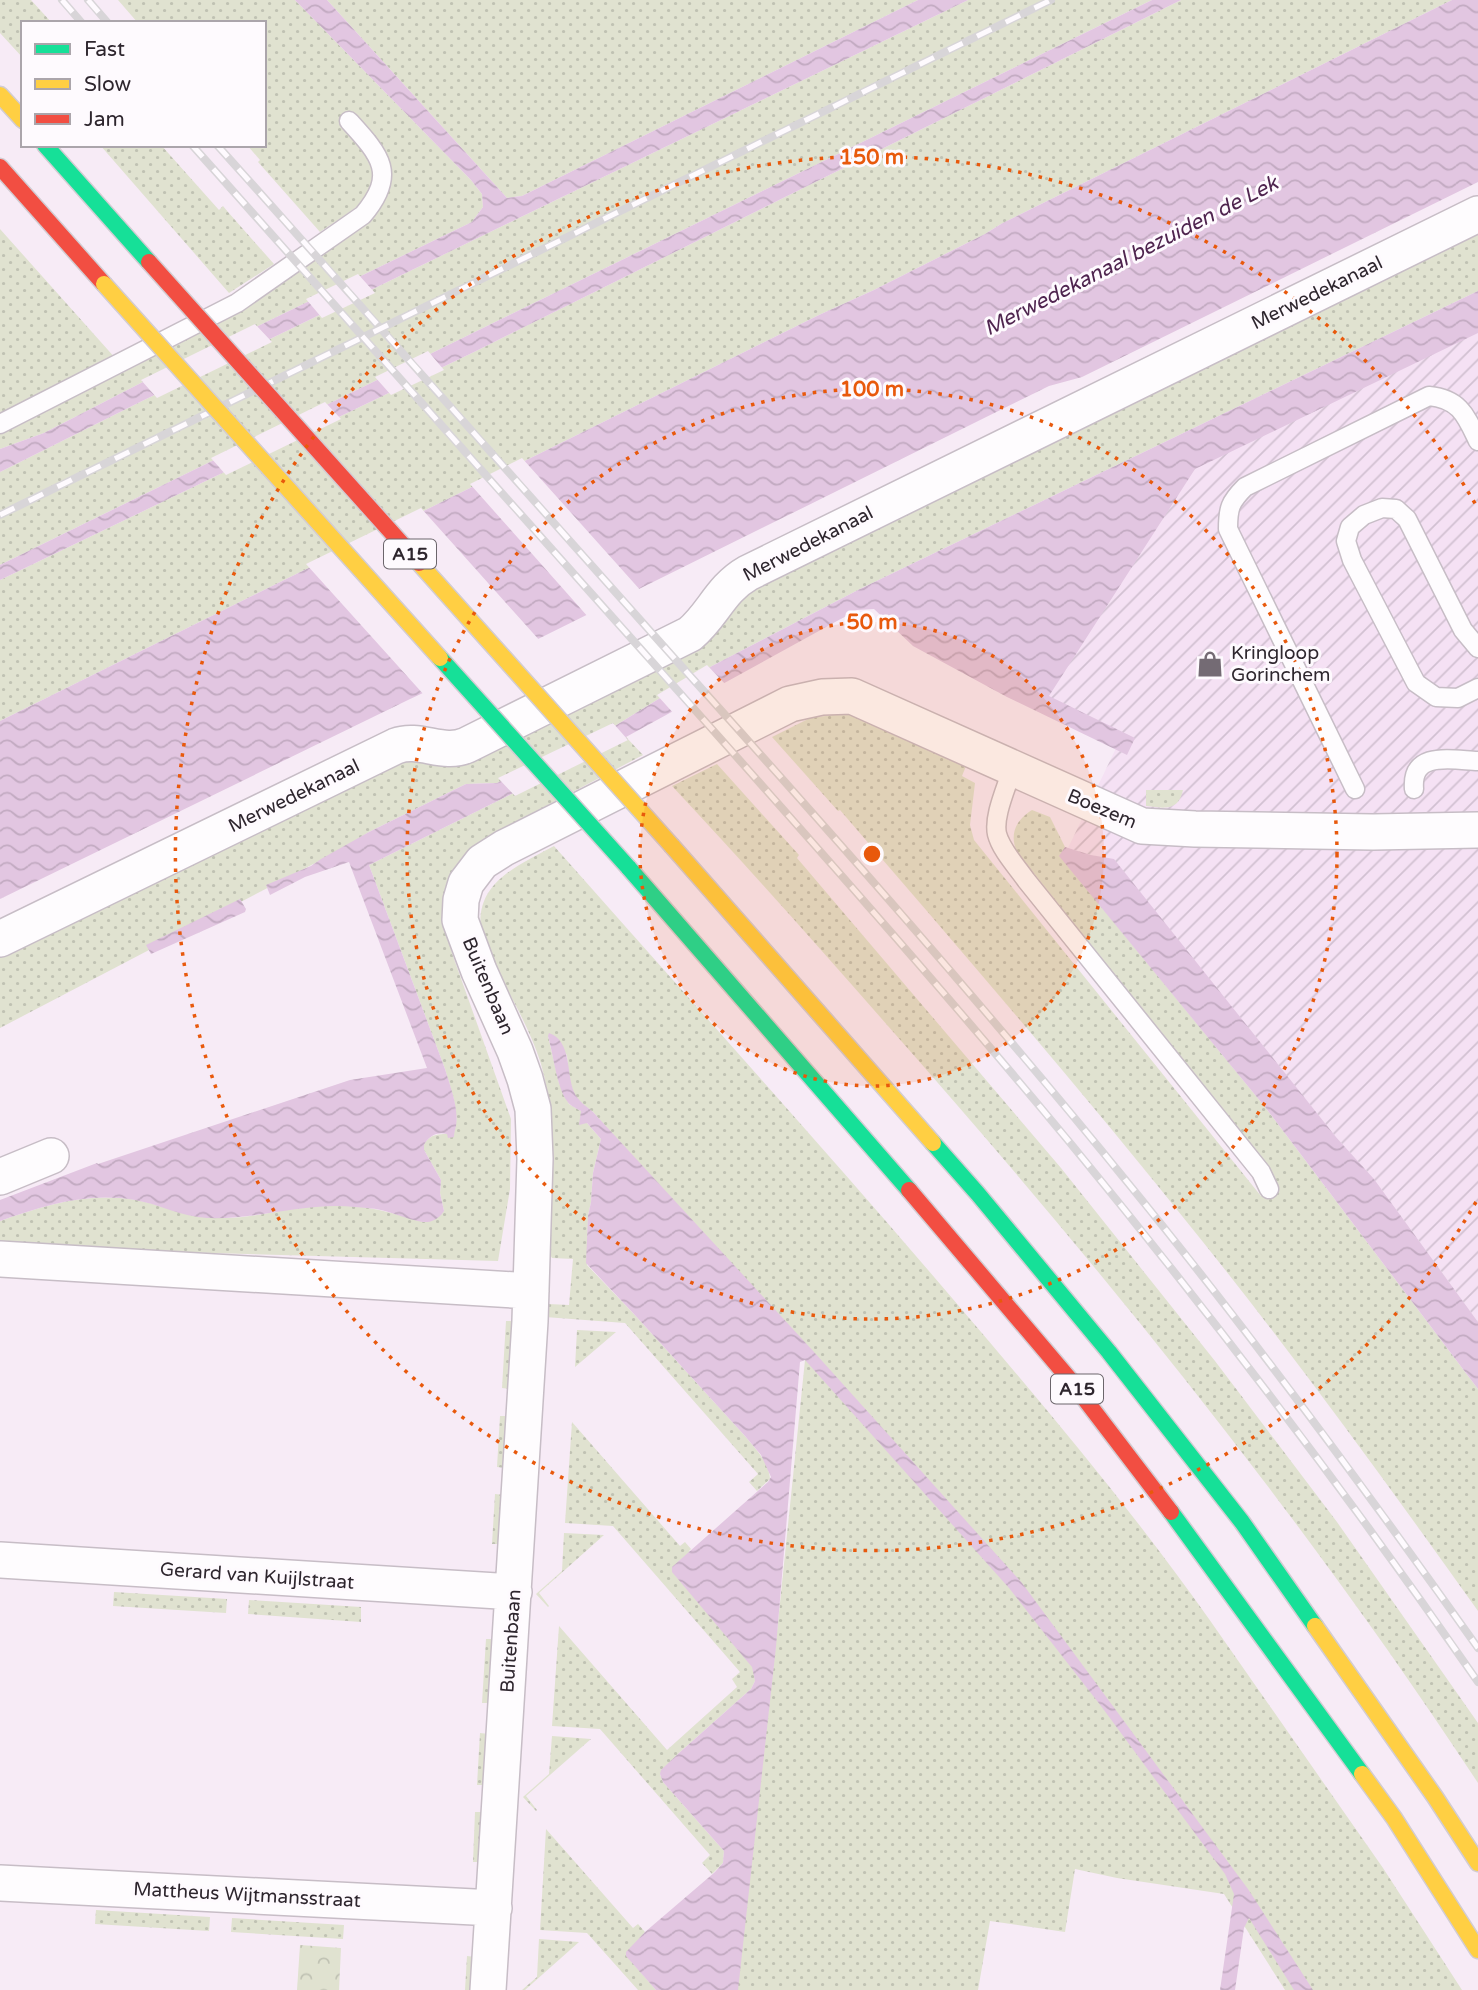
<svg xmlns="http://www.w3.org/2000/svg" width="1478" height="1990" font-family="'Varela Round',sans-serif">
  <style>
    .industrial { fill: url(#industrial-furrows) }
    .grass { fill: url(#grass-dots) }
    .forest { fill: url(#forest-crowns) }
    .water { fill: url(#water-waves) }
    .pier { fill: #f7ebf6 }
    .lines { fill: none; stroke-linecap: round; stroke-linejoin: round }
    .lane-casing { stroke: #c7bdc6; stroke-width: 21 }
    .street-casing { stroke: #c7bdc6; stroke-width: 38 }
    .fast-casing { stroke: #d2ccd2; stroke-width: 19 }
    .slow-casing { stroke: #d2ccd2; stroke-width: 19 }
    .jam-casing { stroke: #d2ccd2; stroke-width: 19 }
    .lane { stroke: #fefcfe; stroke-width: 18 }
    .street { stroke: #fefcfe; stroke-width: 35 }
    .fast { stroke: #16e098; stroke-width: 16 }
    .slow { stroke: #ffcf43; stroke-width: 16 }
    .jam { stroke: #f24e42; stroke-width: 16 }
    .rail-casing { stroke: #d8d5d8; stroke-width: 8 }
    .rail { stroke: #fefafe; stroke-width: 5; stroke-dasharray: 16; stroke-linecap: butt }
    .fast-bridge-casing { stroke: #d2ccd2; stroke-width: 19; stroke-linecap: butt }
    .slow-bridge-casing { stroke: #d2ccd2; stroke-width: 19; stroke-linecap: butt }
    .jam-bridge-casing { stroke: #d2ccd2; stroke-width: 19; stroke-linecap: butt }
    .fast-bridge { stroke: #16e098; stroke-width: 16 }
    .slow-bridge { stroke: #ffcf43; stroke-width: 16 }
    .jam-bridge { stroke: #f24e42; stroke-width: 16 }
    .ring { fill: none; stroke: #e8590c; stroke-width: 3.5; stroke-dasharray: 3.5 7 }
    .labels { text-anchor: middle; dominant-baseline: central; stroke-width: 6; stroke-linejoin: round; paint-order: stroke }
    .shield { fill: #fefafe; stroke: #6c666c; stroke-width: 2 }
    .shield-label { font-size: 18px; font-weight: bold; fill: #2e262e }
    .street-label { font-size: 19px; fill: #2e262e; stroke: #fefafe }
    .poi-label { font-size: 19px; fill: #2e262e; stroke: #fefafe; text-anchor: start }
    .water-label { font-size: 21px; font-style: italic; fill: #4f244f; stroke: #fefafe }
    .centre { fill: #e8590c; stroke: #fefafe; stroke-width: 3.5 }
    .ring-label { font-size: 21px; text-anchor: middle; font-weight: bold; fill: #e8590c; stroke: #fefafe; stroke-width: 6; stroke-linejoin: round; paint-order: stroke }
  </style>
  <defs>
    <pattern id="industrial-furrows" width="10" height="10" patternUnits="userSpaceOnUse" patternTransform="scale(1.75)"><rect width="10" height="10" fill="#f5e1f4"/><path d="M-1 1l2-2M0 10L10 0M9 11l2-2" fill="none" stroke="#d2c1d2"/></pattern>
    <pattern id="grass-dots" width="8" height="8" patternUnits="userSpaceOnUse" patternTransform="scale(1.75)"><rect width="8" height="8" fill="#e0e2d0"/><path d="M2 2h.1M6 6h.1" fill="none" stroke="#c0c2b3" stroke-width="1.8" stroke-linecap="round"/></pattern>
    <pattern id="forest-crowns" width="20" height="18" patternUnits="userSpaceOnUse" patternTransform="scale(1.75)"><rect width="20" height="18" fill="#e0e2d0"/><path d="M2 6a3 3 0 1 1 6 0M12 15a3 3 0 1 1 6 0" fill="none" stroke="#c0c2b3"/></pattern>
    <pattern id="water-waves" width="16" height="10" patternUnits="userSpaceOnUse" patternTransform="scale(1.75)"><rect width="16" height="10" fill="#e2c6e1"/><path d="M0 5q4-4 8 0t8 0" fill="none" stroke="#c2aac1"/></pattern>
  </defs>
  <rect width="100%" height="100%" fill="#f7ebf6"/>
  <path class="industrial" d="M 1478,313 L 1478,1322 L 1374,1179 L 1336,1137 L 1114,860 L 1091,855 L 1068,848 L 1119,742 L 1029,699 L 1176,458 Z"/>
  <path class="grass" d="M 0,0 L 31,0 L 52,23 L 23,23 L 23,58 L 0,33 Z
    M 118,0 L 295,0 L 471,180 L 482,194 L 483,207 L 472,222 L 139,384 L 44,433 L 0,449 L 0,229 L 125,369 C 165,349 205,330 244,308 C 273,291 300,270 327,250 C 351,233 381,217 389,187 C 397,156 374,134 355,113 L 343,125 C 353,137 367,149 373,164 C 385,197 341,217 320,232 L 258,162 L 260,160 L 247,145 L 264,145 L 264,23 L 138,23 Z
    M 327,0 L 918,0 L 522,196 L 507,198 Z
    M 968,0 L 1152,0 L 0,565 L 0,472 L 140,402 Z
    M 1181,0 L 1452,0 L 1001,224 L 985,234 L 874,290 L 819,315 L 0,721 L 0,580 L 474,352 Z
    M 100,145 L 161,145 L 219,210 L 223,206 L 228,212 L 274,264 L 229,293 Z
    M 1478,229 L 1478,291 L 860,589 L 712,666 L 610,729 L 497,783 L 466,784 L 369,832 L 344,848 L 0,1028 L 0,954 L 406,750 L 451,758 L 730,599 Z
    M 848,713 L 865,716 L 966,766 L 962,776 L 975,783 L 970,825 L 974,840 L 1261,1196 L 1275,1184 L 1270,1172 L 1017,852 C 1009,834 1016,820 1032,810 L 1050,817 L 1065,847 L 1060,856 L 1265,1107 L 1478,1389 L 1478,1611 C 1389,1486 1299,1362 1203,1242 C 1086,1095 963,953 840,810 L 838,811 L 772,737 L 810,718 Z
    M 626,737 L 643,755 L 493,834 L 474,848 L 445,910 L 446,934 L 453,956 L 511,1119 L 510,1189 L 498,1261 L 0,1247 L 0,1221 C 46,1205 86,1192 136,1200 C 168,1206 189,1218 224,1218 C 256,1218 287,1208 319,1205 C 355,1202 391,1212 424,1222 L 444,1211 L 440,1193 L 441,1180 L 424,1150 L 424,1145 C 431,1131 442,1136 454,1132 C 461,1112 450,1088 445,1069 L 369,865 Z
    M 717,764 L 799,855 L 797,858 L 1061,1168 L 1215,1361 L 1337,1522 L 1478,1723 L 1478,1783 C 1302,1515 1100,1266 888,1026 C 817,945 746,865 672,786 Z
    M 1146,790 L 1183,790 C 1178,812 1164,808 1146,806 Z
    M 554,846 C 689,999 826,1150 958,1305 C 1045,1407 1132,1510 1209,1619 L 1383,1868 L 1462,1990 L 1285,1990 L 1224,1894 L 1117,1878 L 1075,1869 L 1065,1932 L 990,1921 L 978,1990 L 737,1990 L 774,1661 L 805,1360 L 593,1112 C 589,1109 583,1105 579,1101 C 569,1089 568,1069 567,1055 L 548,1036 L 559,1083 L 569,1104 L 581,1111 L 584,1123 L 587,1123 L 601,1139 L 593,1173 L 591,1202 L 588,1216 L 587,1265 L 633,1313 L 745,1436 C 755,1448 769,1462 770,1479 L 757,1491 L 749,1482 L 758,1474 L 625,1323 L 545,1317 L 546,1306 L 548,1304 L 569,1305 L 573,1259 L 552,1258 L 550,1255 C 552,1191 559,1127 541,1064 C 529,1025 504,985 485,948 C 466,888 509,870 554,846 Z
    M 506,1321 L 514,1321 L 511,1389 L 502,1388 Z
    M 577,1330 L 578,1330 L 616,1332 L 575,1367 Z
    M 500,1416 L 509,1416 L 505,1468 L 497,1467 Z
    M 572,1422 L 680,1546 L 685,1542 L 691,1549 L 689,1551 L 754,1669 L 755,1681 L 751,1689 L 679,1753 L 660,1774 L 663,1782 L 724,1851 L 723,1863 L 712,1874 L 702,1863 L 710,1855 L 600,1729 L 552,1726 L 559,1626 L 667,1750 L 737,1687 L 732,1679 L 740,1672 L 613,1526 L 565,1523 Z
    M 495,1494 L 504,1495 L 501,1544 L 492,1544 Z
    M 564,1533 L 604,1535 L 539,1593 L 549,1606 L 548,1607 L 536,1594 L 562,1571 Z
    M 114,1592 L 227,1599 L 226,1613 L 113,1606 Z
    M 249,1600 L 361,1607 L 361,1622 L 248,1614 Z
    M 486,1639 L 495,1639 L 491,1703 L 482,1703 Z
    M 480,1733 L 489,1734 L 486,1785 L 477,1785 Z
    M 552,1736 L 591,1739 L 526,1796 L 537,1810 L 536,1811 L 523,1797 L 549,1774 Z
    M 475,1812 L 484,1812 L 481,1862 L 473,1862 Z
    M 546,1829 L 633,1928 L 638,1924 L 645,1932 L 626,1955 L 656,1990 L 638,1990 L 587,1933 L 540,1930 Z
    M 96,1910 L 210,1917 L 209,1931 L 95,1924 Z
    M 232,1918 L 344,1925 L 343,1939 L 231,1932 Z
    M 539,1939 L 579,1942 L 525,1990 L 522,1990 L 537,1977 Z
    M 467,1956 L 475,1957 L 473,1990 L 465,1990 Z"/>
  <path class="forest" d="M 300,1945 L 341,1948 L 339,1990 L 297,1990 Z"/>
  <path class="water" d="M 295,0 L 327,0 L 507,198 L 522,196 L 918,0 L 968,0 L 140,402 L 0,472 L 0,449 L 44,433 L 139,384 L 472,222 L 483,207 L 482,194 L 471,180 Z
    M 1152,0 L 1181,0 L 474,352 L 0,580 L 0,565 Z
    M 1452,0 L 1478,0 L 1478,182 L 1082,377 L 1049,386 L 532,642 L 408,700 L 0,899 L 0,721 L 819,315 L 874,290 L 985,234 L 1001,224 Z
    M 1478,291 L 1478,333 L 1195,469 L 1049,696 L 1135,738 L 1127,755 L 1007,697 L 913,646 L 874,609 L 857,610 L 626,737 L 369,865 L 445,1069 C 450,1086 459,1108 456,1126 C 455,1130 454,1133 454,1137 L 448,1138 L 447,1134 C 438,1131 428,1136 424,1145 L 424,1150 L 441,1180 L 440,1193 L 444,1211 C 441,1216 435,1221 428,1222 C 416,1223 394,1213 381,1210 C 373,1208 364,1208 355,1207 C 305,1202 257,1220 207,1218 C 182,1217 159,1204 135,1200 C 86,1192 46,1205 0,1221 L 0,1200 L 97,1163 L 98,1164 L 350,1080 L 427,1068 L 349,862 L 305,877 L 270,895 L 266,885 L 311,866 L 321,859 L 369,832 L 466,784 L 497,783 L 610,729 L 712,666 L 860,589 Z
    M 1065,847 L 1091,855 L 1114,859 L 1336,1137 L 1374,1179 L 1478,1322 L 1478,1389 L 1265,1107 L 1059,856 Z
    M 240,899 L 246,909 L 245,912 L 151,954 L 146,945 Z
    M 549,1033 C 572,1041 566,1073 574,1092 C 578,1101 586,1106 593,1112 L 814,1352 L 1022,1583 L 1248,1889 L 1313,1990 L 1294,1990 L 1249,1918 L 1244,1928 L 1235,1990 L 1220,1990 L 1234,1894 L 1225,1874 L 1101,1706 L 1009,1588 L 805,1360 L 800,1362 L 776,1647 L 738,1990 L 656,1990 L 626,1956 L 626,1952 L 645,1932 L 715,1872 L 723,1863 L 724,1851 L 663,1782 L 660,1774 L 661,1770 L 679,1753 L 751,1689 L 755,1681 L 752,1667 L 672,1572 L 672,1567 L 768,1482 L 771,1477 L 761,1455 L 745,1436 L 633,1313 L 586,1263 L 588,1216 L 591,1202 L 593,1173 L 601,1139 L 587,1123 L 579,1125 L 581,1111 C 576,1108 570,1106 567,1101 C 557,1088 553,1053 548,1036 Z"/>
  <path class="pier" d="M 358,274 L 375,293 L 322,318 L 306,299 Z
    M 255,324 L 272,342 L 157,398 L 141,380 Z
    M 428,351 L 444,370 L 391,395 L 375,377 Z
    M 325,402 L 341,419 L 226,475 L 211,458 Z
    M 522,458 L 642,592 L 589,618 L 470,484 Z
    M 421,508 L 541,642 L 425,696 L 306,564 Z
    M 707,665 L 727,686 L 675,715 L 657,695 Z
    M 613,723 L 628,740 L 515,796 L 498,778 Z"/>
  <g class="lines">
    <g class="lane-casing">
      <path id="lane" d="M 0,424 L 237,303 L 363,215 C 398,174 380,155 349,121
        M 1478,648 L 1463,630 L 1407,519 L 1396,509 L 1382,508 L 1364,515 L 1350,527 L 1346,541 L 1352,560 L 1416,683 L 1436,697 L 1458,698 L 1478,688
        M 1012,769 C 1007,787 993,816 997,834 C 1001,850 1017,867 1026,880 L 1261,1172 L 1269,1189
        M 1355,789 L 1228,529 C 1228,508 1230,502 1245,487 L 1429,396 C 1460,399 1466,416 1478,441
        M 1414,789 C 1411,750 1452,760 1478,761"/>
    </g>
    <g class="street-casing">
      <path id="street" d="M 0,939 L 396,746 C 420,737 443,756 467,745 L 690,634 C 713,615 720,589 748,573 L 1478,214
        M 0,1177 L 51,1156
        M 0,1259 L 531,1291
        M 0,1560 L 514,1592
        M 0,1883 L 494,1908
        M 488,1990 L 530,1321 L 535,1159 L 533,1109 L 525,1079 L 515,1051 L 479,971 L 460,920 L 461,900 L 466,883 L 482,862 L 504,848 L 790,704 L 822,697 L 852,696 L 1142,826 L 1195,829 L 1373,832 L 1478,830"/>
    </g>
    <g class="fast-casing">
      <path id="fast" d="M 45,145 L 149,262
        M 628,867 L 909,1190
        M 933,1143 L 978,1194 L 1109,1352 L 1242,1522 L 1315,1626
        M 1171,1512 L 1362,1774"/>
    </g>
    <g class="slow-casing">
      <path id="slow" d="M 0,95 L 23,120
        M 672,846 L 933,1143
        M 1315,1626 L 1435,1797 L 1478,1863
        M 1362,1774 L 1394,1818 L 1478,1950"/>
    </g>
    <g class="jam-casing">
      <path id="jam" d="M 0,167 L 104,284
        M 909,1190 L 1071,1381 L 1171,1512"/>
    </g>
    <use href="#lane" class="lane"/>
    <use href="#street" class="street"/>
    <use href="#fast" class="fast"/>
    <use href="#slow" class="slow"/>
    <use href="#jam" class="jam"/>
    <g class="rail-casing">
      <path id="rail" d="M 62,0 L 82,23
        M 88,0 L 108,23
        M 192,145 C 333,303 473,461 614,619 C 768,792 923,965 1071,1144 C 1214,1318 1350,1497 1478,1682
        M 217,145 C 373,319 528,494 683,668 C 835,837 985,1007 1128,1183 C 1251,1334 1366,1490 1478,1648
        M 0,515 L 1051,0"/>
    </g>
    <use href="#rail" class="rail"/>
    <g class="fast-bridge-casing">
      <path id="fast-bridge" d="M 440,658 L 628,867"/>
    </g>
    <g class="slow-bridge-casing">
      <path id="slow-bridge" d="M 104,284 L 440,658
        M 419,563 L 672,846"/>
    </g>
    <g class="jam-bridge-casing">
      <path id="jam-bridge" d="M 149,262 L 419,563"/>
    </g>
    <use href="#fast-bridge" class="fast-bridge"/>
    <use href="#slow-bridge" class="slow-bridge"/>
    <use href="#jam-bridge" class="jam-bridge"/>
  </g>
  <circle cx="872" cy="854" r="232" fill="#e8590c" fill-opacity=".12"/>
  <g class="ring">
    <circle cx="872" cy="854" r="232"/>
    <circle cx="872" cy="854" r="465"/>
    <path d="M1476 1202A697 697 0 1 1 1476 505"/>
  </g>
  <defs>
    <g id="shop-bare" transform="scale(2.1)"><path d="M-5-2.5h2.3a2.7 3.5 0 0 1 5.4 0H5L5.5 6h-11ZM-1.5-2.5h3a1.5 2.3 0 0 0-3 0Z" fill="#746b74" stroke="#fefafe" stroke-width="2.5" paint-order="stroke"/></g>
  </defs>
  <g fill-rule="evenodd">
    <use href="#shop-bare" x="1210" y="664"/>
  </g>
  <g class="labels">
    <g class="shield">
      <rect x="384" y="539.5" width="52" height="29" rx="5"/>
      <rect x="1051" y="1374.5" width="52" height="29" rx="5"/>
    </g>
    <g class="shield-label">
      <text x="410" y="554">A15</text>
      <text x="1077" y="1389">A15</text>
    </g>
    <g class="street-label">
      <text transform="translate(1317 293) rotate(-26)">Merwedekanaal</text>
      <text transform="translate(808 544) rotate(-27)">Merwedekanaal</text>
      <text transform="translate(294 796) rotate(-26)">Merwedekanaal</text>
      <text transform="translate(1102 809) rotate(23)">Boezem</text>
      <text transform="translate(488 986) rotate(67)">Buitenbaan</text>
      <text transform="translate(257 1576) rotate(4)">Gerard van Kuijlstraat</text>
      <text transform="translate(511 1641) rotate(-86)">Buitenbaan</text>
      <text transform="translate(247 1895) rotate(3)">Mattheus Wijtmansstraat</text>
    </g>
    <g class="poi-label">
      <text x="1231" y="653">Kringloop<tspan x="1231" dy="22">Gorinchem</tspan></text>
    </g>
    <g class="water-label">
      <text transform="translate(1131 256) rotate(-27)">Merwedekanaal bezuiden de Lek</text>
    </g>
  </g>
  <circle cx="872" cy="854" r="10" class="centre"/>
  <g class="ring-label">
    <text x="872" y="164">150 m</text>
    <text x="872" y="396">100 m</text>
    <text x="872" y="629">50 m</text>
  </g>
  <rect x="21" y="21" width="245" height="126" fill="#fefafe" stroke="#aba5ab" stroke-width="2"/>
  <rect x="35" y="44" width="35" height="10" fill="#16e098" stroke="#aba5ab" stroke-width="2"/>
  <text x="84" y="56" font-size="21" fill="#2e262e">Fast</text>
  <rect x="35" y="79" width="35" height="10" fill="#ffcf43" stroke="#aba5ab" stroke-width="2"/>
  <text x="84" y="91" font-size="21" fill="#2e262e">Slow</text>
  <rect x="35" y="114" width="35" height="10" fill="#f24e42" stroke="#aba5ab" stroke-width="2"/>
  <text x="84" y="126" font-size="21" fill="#2e262e">Jam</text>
</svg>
